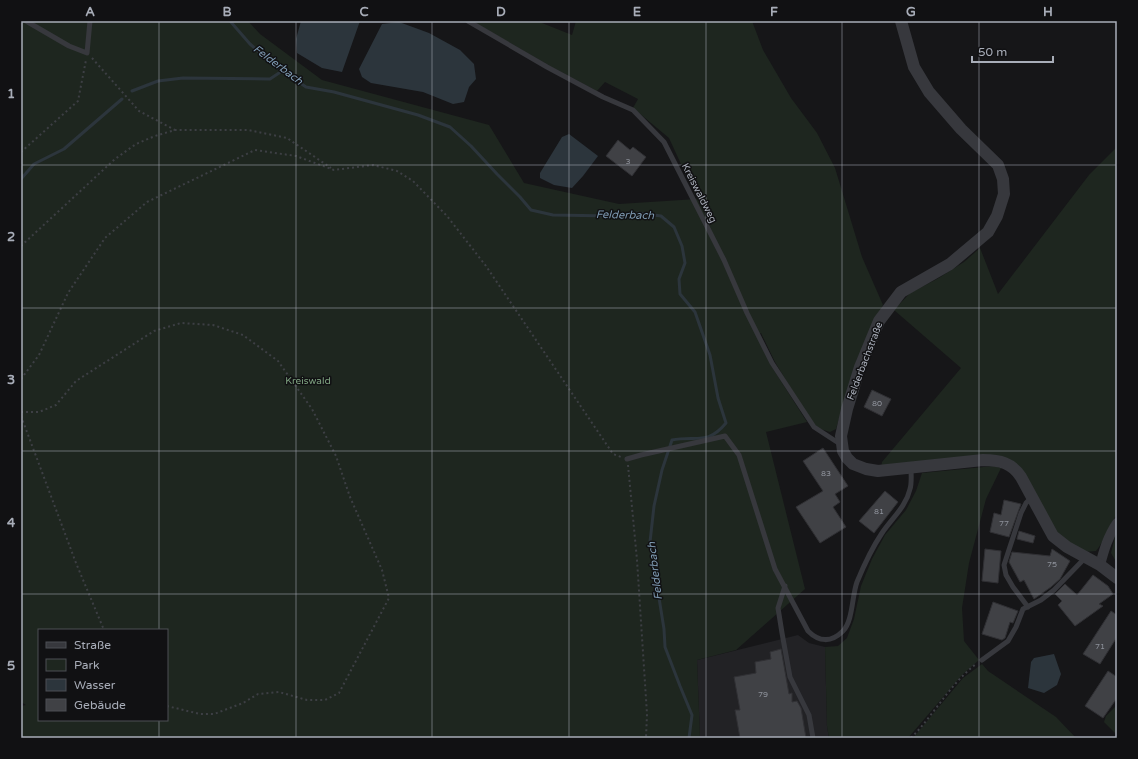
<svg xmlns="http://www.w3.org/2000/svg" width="1138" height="759" font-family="'Varela Round',sans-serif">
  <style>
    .built { fill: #222225 }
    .green { fill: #1e261f; fill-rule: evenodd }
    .water { fill: #2c353c }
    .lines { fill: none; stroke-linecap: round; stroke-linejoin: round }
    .stream { stroke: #2c353c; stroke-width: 3 }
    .building { fill: #404145; stroke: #303034 }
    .path { stroke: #3d3f44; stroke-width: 2; stroke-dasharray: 2 3; stroke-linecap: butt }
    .service { stroke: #37383d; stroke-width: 5 }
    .minor { stroke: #37383d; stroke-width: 10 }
    .tertiary { stroke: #37383d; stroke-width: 12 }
    .grid { fill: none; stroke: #a8adb8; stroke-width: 1; stroke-opacity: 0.55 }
    .labels { text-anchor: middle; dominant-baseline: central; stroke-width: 3; stroke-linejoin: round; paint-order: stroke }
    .number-label { font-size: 8px; fill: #8e929b }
    .street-label { font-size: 10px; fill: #a8adb8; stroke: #111113 }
    .park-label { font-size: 10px; fill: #7fa381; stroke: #111113 }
    .water-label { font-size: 11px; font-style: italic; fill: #7f9bb3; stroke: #111113 }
    .neatline { fill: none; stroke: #a8adb8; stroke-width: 1.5 }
    .grid-label { font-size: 13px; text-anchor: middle; font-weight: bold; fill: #a8adb8 }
  </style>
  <rect width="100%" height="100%" fill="#161618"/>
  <path class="built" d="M 798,635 L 809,643 L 825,647 L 827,726 L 829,738 L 700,738 L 697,660 Z"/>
  <path class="green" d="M 21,21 L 248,21 L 260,34 L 322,80 L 489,125 L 524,183 L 619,204 L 697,199 L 669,138 L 633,108 L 638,99 L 605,82 L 597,91 L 550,66 L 472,21 L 537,21 L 572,35 L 576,21 L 752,21 L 763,50 L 791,98 L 817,133 L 835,168 L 862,257 L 883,305 L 857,359 L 836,429 L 830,432 L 814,427 L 775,362 L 761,333 L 757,336 L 770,364 L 807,422 L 766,432 L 805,589 L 736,650 L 697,660 L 700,738 L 21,738 L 21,706 L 26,705 L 21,702 ZM 39,630 L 167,630 L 167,720 L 39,720 Z
    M 1117,147 L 1117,514 C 1109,526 1105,540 1096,551 L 1084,552 L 1056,535 L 1010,460 L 881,468 L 882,462 L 961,368 L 894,310 L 910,293 L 937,279 L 964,262 L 980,248 L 998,294 L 1089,175 Z
    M 994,466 L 1001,468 L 986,499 L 969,563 L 962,608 L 964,641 L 979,660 L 962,675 L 908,738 L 829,738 L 827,726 L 825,647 L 838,646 L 847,638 L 854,619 L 861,586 L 872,559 L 885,535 L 906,510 L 916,491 L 922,473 Z
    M 1117,529 L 1117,563 L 1111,553 Z
    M 982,664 L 988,671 L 1056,717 L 1076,738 L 913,738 L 963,678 Z
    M 1117,705 L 1117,735 L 1104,722 L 1106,716 Z"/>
  <path class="water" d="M 301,21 L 360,21 L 342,72 L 322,68 L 297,53 L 296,39 Z
    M 399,22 L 429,33 L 460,50 L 474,64 L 476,79 L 469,87 L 464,102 L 453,104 L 423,92 L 371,83 L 362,77 L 359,69 L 382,24 Z
    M 569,134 L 598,156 L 583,176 L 572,188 L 554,185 L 540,178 L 540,173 L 562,137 Z
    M 1054,654 L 1061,674 L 1057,685 L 1044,693 L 1028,688 L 1031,662 L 1034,658 Z"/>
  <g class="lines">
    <path class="stream" d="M 230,21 L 250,44 L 274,65 L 306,87 L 334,92 L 418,115 L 450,127 L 471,146 L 497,174 L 520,197 L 531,210 L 553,215 L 611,216 L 639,213 L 661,216 L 674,227 L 682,246 L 685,263 L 679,279 L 680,294 L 695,312 L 710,355 L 718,398 L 726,423 C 707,446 696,435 672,440 L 662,470 L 654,506 L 650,542 L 664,629 L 665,647 L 680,686 L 692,715 L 689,738
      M 132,91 L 158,81 L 183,78 L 270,79 L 282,71
      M 21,179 L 34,164 L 64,149 L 122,99"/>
  </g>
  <path class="building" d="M 618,140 L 630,150 L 633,147 L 646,157 L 632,176 L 606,156 Z
    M 872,390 L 891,399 L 882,416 L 864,407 Z
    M 823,448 L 848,486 L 835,494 L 840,502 L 833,507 L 846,527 L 820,543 L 796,507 L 823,491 L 803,461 Z
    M 885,491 L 898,502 L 874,533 L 859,521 Z
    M 1004,500 L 1021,504 L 1009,537 L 990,532 L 994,513 L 1001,515 Z
    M 1019,531 L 1035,536 L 1033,543 L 1017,539 Z
    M 985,549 L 1001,551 L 998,583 L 982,581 Z
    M 1052,549 L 1070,561 L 1060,579 L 1051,587 L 1034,599 L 1024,580 L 1020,582 L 1009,562 L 1012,552 L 1050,556 Z
    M 1093,575 L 1108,586 L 1113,594 L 1099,604 L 1103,606 L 1075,626 L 1058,605 L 1062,601 L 1055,594 L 1065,584 L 1077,595 Z
    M 993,602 L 1018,611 L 1013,623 L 1010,622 L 1005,638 L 1002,640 L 982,634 Z
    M 1111,611 L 1117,615 L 1117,637 L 1100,664 L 1083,654 Z
    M 781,649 L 789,694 L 792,693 L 792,702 L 797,701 L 801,708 L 806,738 L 740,738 L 735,710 L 740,710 L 734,677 L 756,673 L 755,662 L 771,659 L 770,652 Z
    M 1108,671 L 1117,677 L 1117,698 L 1103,718 L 1085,706 Z"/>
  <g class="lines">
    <path class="path" d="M 92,58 L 139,111 L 175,130
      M 21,152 L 78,101 L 86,60
      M 21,246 L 115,159 L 136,144 L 155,136 L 175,130 L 248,130 L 287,138 L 331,168
      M 21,379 L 39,355 L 68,293 L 105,238 L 147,202 L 255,150 L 296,156 L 334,170 L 373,165 L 397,171 L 413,181 L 447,216 L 486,266 L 613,454 L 621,457
      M 21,412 L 39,412 L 56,405 L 76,381 L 154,331 L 181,323 L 213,325 L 243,335 L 278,361 L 312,409 L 336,456 L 350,497 L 382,570 L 389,598 L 339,693 L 325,700 L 307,700 L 279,692 L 258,694 L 243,703 L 214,714 L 200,714 L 167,706
      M 21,416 L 76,563 L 104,630
      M 628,465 L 637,560 L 647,714 L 646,738
      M 911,738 C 934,715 949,685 976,664"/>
    <path class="service" d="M 26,21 L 69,46 L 87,53 L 90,21
      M 468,21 L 547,67 L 603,97 L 633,110 L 664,142 L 724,260 L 747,313 L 772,363 L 814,427 L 837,442 L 841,442
      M 627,459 L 641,455 L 725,436 L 739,455 L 775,569 L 808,631 C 819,642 831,643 843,631 C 853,621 852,595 857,582 C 864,565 872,548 882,533 C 892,518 906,507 910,489 C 912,483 911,475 911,468
      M 785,586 L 778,608 L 782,633 L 790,677 L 809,715 L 813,738
      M 1028,607 L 1013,587 L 1006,575 L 1004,565 L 1021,513 L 1026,503 L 1031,498
      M 982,660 L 1008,641 L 1016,627 L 1023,609 L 1041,600 L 1054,590 L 1085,558"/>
    <path class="minor" d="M 1100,565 C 1104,550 1108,536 1117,523"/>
    <path class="tertiary" d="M 901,21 L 914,67 L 929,92 L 961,129 L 998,165 L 1003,179 L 1004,194 L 997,216 L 988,232 L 950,264 L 901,292 L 879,321 L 860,367 L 847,409 L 841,436 L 843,451 L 847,458 L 853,464 L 866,469 L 878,471 L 983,460 C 1000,460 1012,463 1021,477 L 1053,536 L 1067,547 L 1100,565 L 1117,578"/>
  </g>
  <path class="grid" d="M 159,21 L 159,630M 296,21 L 296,738M 432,21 L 432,738M 569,21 L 569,738M 706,21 L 706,738M 842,21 L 842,738M 979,21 L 979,738M 21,165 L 1117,165M 21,308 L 1117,308M 21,451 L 1117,451M 21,594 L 1117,594M 159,720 L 159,738"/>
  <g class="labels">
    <g class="number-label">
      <text x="628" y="161">3</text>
      <text x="877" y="403">80</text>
      <text x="826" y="473">83</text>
      <text x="879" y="511">81</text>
      <text x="1004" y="523">77</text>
      <text x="1052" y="564">75</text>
      <text x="1100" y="646">71</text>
      <text x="763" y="694">79</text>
    </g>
    <g class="street-label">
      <text transform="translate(699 193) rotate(63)">Kreiswaldweg</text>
      <text transform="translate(865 361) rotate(-69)">Felderbachstraße</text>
    </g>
    <g class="park-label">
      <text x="308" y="381">Kreiswald</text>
    </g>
    <g class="water-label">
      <text transform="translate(278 65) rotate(37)">Felderbach</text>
      <text transform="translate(625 215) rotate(1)">Felderbach</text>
      <text transform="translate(655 571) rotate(-97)">Felderbach</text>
    </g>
  </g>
  <rect width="1138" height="759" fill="none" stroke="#111113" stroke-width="44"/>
  <rect x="38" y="629" width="130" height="92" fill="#111113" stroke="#4d4f55"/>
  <rect x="46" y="642" width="20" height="6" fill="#37383d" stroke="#4d4f55"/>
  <text x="74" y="649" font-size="12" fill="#a8adb8">Straße</text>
  <rect x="46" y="659" width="20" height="12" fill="#1e261f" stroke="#4d4f55"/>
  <text x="74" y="669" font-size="12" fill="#a8adb8">Park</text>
  <rect x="46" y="679" width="20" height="12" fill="#2c353c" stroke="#4d4f55"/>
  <text x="74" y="689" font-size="12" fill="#a8adb8">Wasser</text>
  <rect x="46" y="699" width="20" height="12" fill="#404145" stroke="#4d4f55"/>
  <text x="74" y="709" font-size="12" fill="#a8adb8">Gebäude</text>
  <path d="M972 56v6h81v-6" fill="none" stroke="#a8adb8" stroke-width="2"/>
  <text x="978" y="56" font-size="12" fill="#a8adb8" stroke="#111113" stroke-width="3" paint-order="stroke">50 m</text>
  <rect x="22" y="22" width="1094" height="715" class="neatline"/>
  <g class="grid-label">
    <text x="90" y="16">A</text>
    <text x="227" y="16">B</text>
    <text x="364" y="16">C</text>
    <text x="501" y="16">D</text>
    <text x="637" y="16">E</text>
    <text x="774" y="16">F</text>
    <text x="911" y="16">G</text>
    <text x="1048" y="16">H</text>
    <text x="11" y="98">1</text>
    <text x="11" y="241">2</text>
    <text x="11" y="384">3</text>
    <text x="11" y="527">4</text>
    <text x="11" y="670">5</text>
  </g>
</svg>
